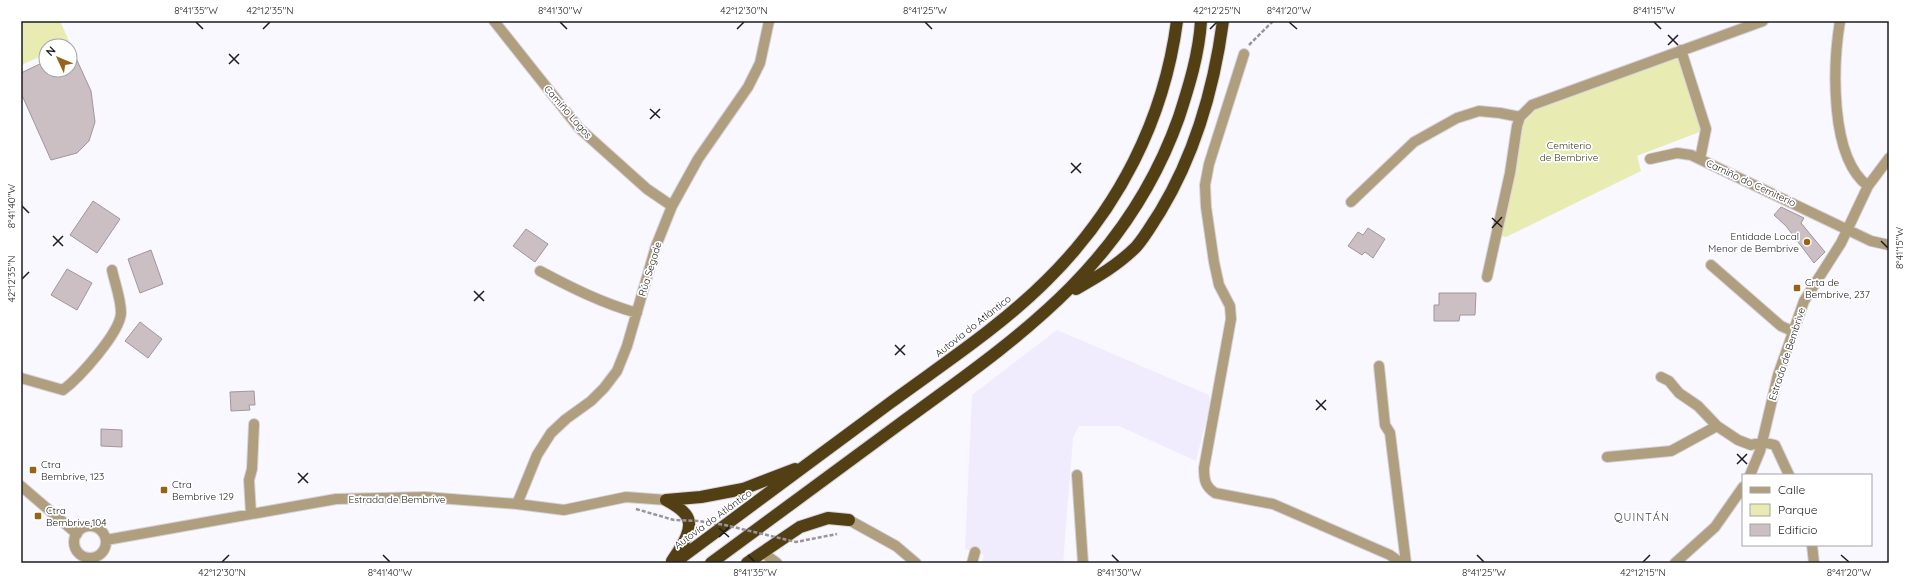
<svg xmlns="http://www.w3.org/2000/svg" width="1910" height="584" font-family="Quicksand,sans-serif">
  <style>
    .built { fill: #f0ecfd }
    .green { fill: #e8ecb3 }
    .building { fill: #cbbfc3; stroke: #a19699 }
    .lines { fill: none; stroke-linecap: round; stroke-linejoin: round }
    .minor-casing { stroke: #d6d4db; stroke-width: 12 }
    .highway-casing { stroke: #d6d4db; stroke-width: 14 }
    .path { stroke: #97969b; stroke-width: 2.5; stroke-dasharray: 4 2; stroke-linecap: butt }
    .minor { stroke: #b09f7f; stroke-width: 10 }
    .highway { stroke: #533f14; stroke-width: 12 }
    .path-bridge { stroke: #97969b; stroke-width: 2.5; stroke-dasharray: 4 2; stroke-linecap: butt }
    .ticks { fill: none; stroke: #1d1c1f; stroke-width: 1.5 }
    .poi-dot { fill: #966317; stroke: #fff; stroke-width: 1.5 }
    .labels { text-anchor: middle; dominant-baseline: central; stroke-width: 3.5; stroke-linejoin: round; paint-order: stroke }
    .street-label { font-size: 10px; fill: #1d1c1f; stroke: #fff }
    .park-label { font-size: 10px; fill: #3a3c17; stroke: #fff }
    .poi-label { font-size: 10px; fill: #1d1c1f; stroke: #fff; text-anchor: start }
    .neighbourhood-label { font-size: 11px; letter-spacing: 1px; fill: #44424a; stroke: #fff }
    .neatline { fill: none; stroke: #1d1c1f; stroke-width: 1.5 }
    .ticks-label { font-size: 10px; text-anchor: middle; fill: #1d1c1f }
  </style>
  <rect width="100%" height="100%" fill="#f9f7ff"/>
  <path class="built" d="M 1057,330 L 1209,395 L 1210,404 L 1196,461 L 1119,426 L 1079,426 L 1073,438 L 1063,563 L 982,563 L 984,555 L 965,549 L 972,395 Z"/>
  <path class="green" d="M 21,21 L 60,21 L 70,43 L 63,46 L 46,46 L 46,54 L 21,65 Z
    M 1679,57 L 1702,131 L 1637,156 L 1641,171 L 1506,237 L 1500,236 L 1523,123 L 1536,109 Z"/>
  <path class="building" d="M 70,45 L 91,91 L 95,122 L 89,141 L 77,153 L 51,160 L 21,93 L 21,73 L 46,61 L 46,70 L 70,70 Z
    M 93,201 L 120,219 L 97,253 L 70,235 Z
    M 1781,207 L 1804,218 L 1801,223 L 1825,252 L 1814,263 L 1786,226 L 1774,215 Z
    M 1368,228 L 1385,239 L 1373,258 L 1365,252 L 1362,255 L 1348,246 L 1358,232 L 1363,235 Z
    M 526,229 L 548,244 L 535,262 L 513,246 Z
    M 151,250 L 163,284 L 140,293 L 128,259 Z
    M 67,269 L 92,283 L 77,310 L 51,295 Z
    M 1439,293 L 1476,293 L 1475,315 L 1460,315 L 1459,321 L 1434,321 L 1434,305 L 1439,305 Z
    M 140,322 L 162,339 L 148,358 L 125,341 Z
    M 254,391 L 255,405 L 249,405 L 250,410 L 231,411 L 230,392 Z
    M 101,429 L 122,430 L 122,447 L 101,446 Z"/>
  <g class="lines">
    <g class="minor-casing">
      <path id="minor" d="M 494,21 L 579,128 L 647,189 L 672,206
        M 1840,21 C 1833,64 1829,157 1868,186
        M 1681,50 L 1706,129 L 1700,159
        M 1244,54 L 1209,164 L 1205,185 L 1206,207 L 1214,262 L 1219,285 L 1230,306 L 1231,319 L 1204,468 C 1204,480 1205,486 1215,493 L 1273,504 L 1390,555 L 1401,563
        M 1650,159 L 1677,153 L 1691,155 L 1871,241 L 1889,245
        M 1351,202 L 1414,142 L 1457,118 L 1479,111 L 1500,113 L 1520,117
        M 1711,265 L 1781,326 L 1792,331
        M 540,271 C 572,288 602,303 637,313
        M 1487,277 L 1510,173 L 1517,126 L 1520,117 L 1532,105 L 1763,21
        M 1379,366 L 1385,425 L 1390,433 L 1406,563
        M 1661,377 L 1669,381 L 1679,393 L 1698,406 L 1717,426 L 1738,440 L 1751,445 L 1762,442 L 1775,445 L 1789,475
        M 21,378 L 63,390 C 79,378 120,333 121,313 C 121,299 115,284 112,270
        M 1607,457 L 1671,451 L 1717,426
        M 1077,475 L 1083,563
        M 1750,475 L 1760,451 L 1778,375 L 1804,301 L 1841,243 L 1868,186 L 1889,158
        M 21,486 L 77,534
        M 517,504 L 537,455 L 551,433 L 566,419 L 591,401 L 604,388 L 617,371 L 627,346 L 656,246 L 672,206 L 698,159 L 748,87 L 760,63 L 769,21
        M 251,514 L 249,480 L 252,469 L 254,424
        M 849,520 L 896,546 L 916,563
        M74 542a16 16 0 1 1 32 0a16 16 0 1 1-32 0Z
        M 106,540 L 336,499 L 425,497 L 517,504 L 564,510 L 626,497 L 666,500
        M 1812,545 L 1814,563
        M 762,552 L 777,563
        M 972,563 L 975,552
        M 1675,563 L 1715,527 L 1743,487"/>
    </g>
    <g class="highway-casing">
      <path id="highway" d="M 1076,289 C 1097,277 1118,265 1136,247 C 1145,237 1152,224 1160,212 C 1195,154 1214,88 1223,21
        M 666,500 L 701,497 L 743,489 L 795,469
        M 666,500 C 673,504 681,508 686,515 C 696,528 679,550 672,561
        M 674,563 C 746,510 818,457 890,403 C 943,364 1000,327 1047,280 C 1118,210 1164,120 1177,21
        M 711,563 C 774,516 838,470 901,423 C 1021,336 1127,264 1179,117 C 1189,86 1199,54 1201,21
        M 747,563 L 800,527 L 828,518 L 849,520"/>
    </g>
    <path class="path" d="M 1249,45 L 1273,21"/>
    <use href="#minor" class="minor"/>
    <use href="#highway" class="highway"/>
    <path class="path-bridge" d="M 636,509 L 674,520 L 698,521 L 725,525 L 796,542 L 837,534"/>
  </g>
  <path class="ticks" d="M 196,22 L 203,29M 560,22 L 567,29M 925,22 L 932,29M 1289,22 L 1297,29M 1654,22 L 1661,29M 263,29 L 270,22M 737,29 L 744,22M 1210,29 L 1217,22M 1668,35 L 1678,45M 1668,45 L 1678,35M 229,54 L 239,64M 229,64 L 239,54M 650,109 L 660,118M 650,119 L 660,109M 1071,163 L 1081,173M 1071,173 L 1081,163M 22,206 L 29,213M 1492,218 L 1502,227M 1492,228 L 1502,217M 53,236 L 63,246M 1881,241 L 1888,248M 53,246 L 63,236M 22,279 L 29,272M 474,291 L 484,301M 474,301 L 484,291M 895,345 L 905,355M 895,355 L 905,345M 1316,400 L 1326,410M 1316,410 L 1326,400M 1737,454 L 1747,464M 1737,464 L 1747,454M 298,473 L 308,483M 298,483 L 308,473M 719,528 L 729,537M 719,537 L 729,527M 383,555 L 390,562M 748,555 L 755,562M 1112,555 L 1119,562M 1477,555 L 1484,562M 1841,555 L 1849,562M 222,562 L 229,555M 1643,562 L 1650,555"/>
  <g class="poi-dot">
    <circle cx="1807" cy="242" r="4"/>
    <rect x="1793" y="284" width="8" height="8" rx="2"/>
    <rect x="29" y="466" width="8" height="8" rx="2"/>
    <rect x="160" y="486" width="8" height="8" rx="2"/>
    <rect x="34" y="512" width="8" height="8" rx="2"/>
  </g>
  <g class="labels">
    <g class="street-label">
      <text transform="translate(568 112) rotate(49)">Camiño Lagos</text>
      <text transform="translate(1751 183) rotate(25)">Camiño do Cemiterio</text>
      <text transform="translate(650 269) rotate(-73)">Rúa Segade</text>
      <text transform="translate(973 326) rotate(-38)">Autovía do Atlántico</text>
      <text transform="translate(1787 354) rotate(-72)">Estrada de Bembrive</text>
      <text x="397" y="499">Estrada de Bembrive</text>
      <text transform="translate(713 519) rotate(-36)">Autovía do Atlántico</text>
    </g>
    <g class="park-label">
      <text x="1569" y="145">Cemiterio<tspan x="1569" dy="12">de Bembrive</tspan></text>
    </g>
    <g class="poi-label">
      <text x="1799" y="236" text-anchor="end">Entidade Local<tspan x="1799" dy="12">Menor de Bembrive</tspan></text>
      <text x="1805" y="282">Crta de<tspan x="1805" dy="12">Bembrive, 237</tspan></text>
      <text x="41" y="464">Ctra<tspan x="41" dy="12">Bembrive, 123</tspan></text>
      <text x="172" y="484">Ctra<tspan x="172" dy="12">Bembrive 129</tspan></text>
      <text x="46" y="510">Ctra<tspan x="46" dy="12">Bembrive,104</tspan></text>
    </g>
    <g class="neighbourhood-label">
      <text x="1642" y="517">QUINTÁN</text>
    </g>
  </g>
  <rect width="1910" height="584" fill="none" stroke="#ffffff" stroke-width="44"/>
  <rect x="1742" y="474" width="130" height="72" fill="#ffffff" stroke="#a5a4a5"/>
  <rect x="1750" y="487" width="20" height="6" fill="#b09f7f" stroke="#a5a4a5"/>
  <text x="1778" y="494" font-size="12" fill="#1d1c1f">Calle</text>
  <rect x="1750" y="504" width="20" height="12" fill="#e8ecb3" stroke="#a5a4a5"/>
  <text x="1778" y="514" font-size="12" fill="#1d1c1f">Parque</text>
  <rect x="1750" y="524" width="20" height="12" fill="#cbbfc3" stroke="#a5a4a5"/>
  <text x="1778" y="534" font-size="12" fill="#1d1c1f">Edificio</text>
  <g transform="translate(58 58) rotate(314)"><circle r="19" fill="#ffffff" stroke="#a5a4a5"/>
  <path d="M0-3L7 15L0 10L-7 15Z" fill="#966317"/>
  <text y="-6" font-size="11" font-weight="bold" text-anchor="middle" fill="#1d1c1f">N</text>
  </g>
  <rect x="22" y="22" width="1866" height="540" class="neatline"/>
  <g class="ticks-label">
    <text x="196" y="14">8°41'35"W</text>
    <text x="270" y="14">42°12'35"N</text>
    <text x="560" y="14">8°41'30"W</text>
    <text x="744" y="14">42°12'30"N</text>
    <text x="925" y="14">8°41'25"W</text>
    <text x="1217" y="14">42°12'25"N</text>
    <text x="1289" y="14">8°41'20"W</text>
    <text x="1654" y="14">8°41'15"W</text>
    <text transform="translate(11 206) rotate(-90)" y="4">8°41'40"W</text>
    <text transform="translate(1899 248) rotate(-90)" y="4">8°41'15"W</text>
    <text transform="translate(11 279) rotate(-90)" y="4">42°12'35"N</text>
    <text x="222" y="576">42°12'30"N</text>
    <text x="390" y="576">8°41'40"W</text>
    <text x="755" y="576">8°41'35"W</text>
    <text x="1119" y="576">8°41'30"W</text>
    <text x="1484" y="576">8°41'25"W</text>
    <text x="1643" y="576">42°12'15"N</text>
    <text x="1849" y="576">8°41'20"W</text>
  </g>
</svg>
